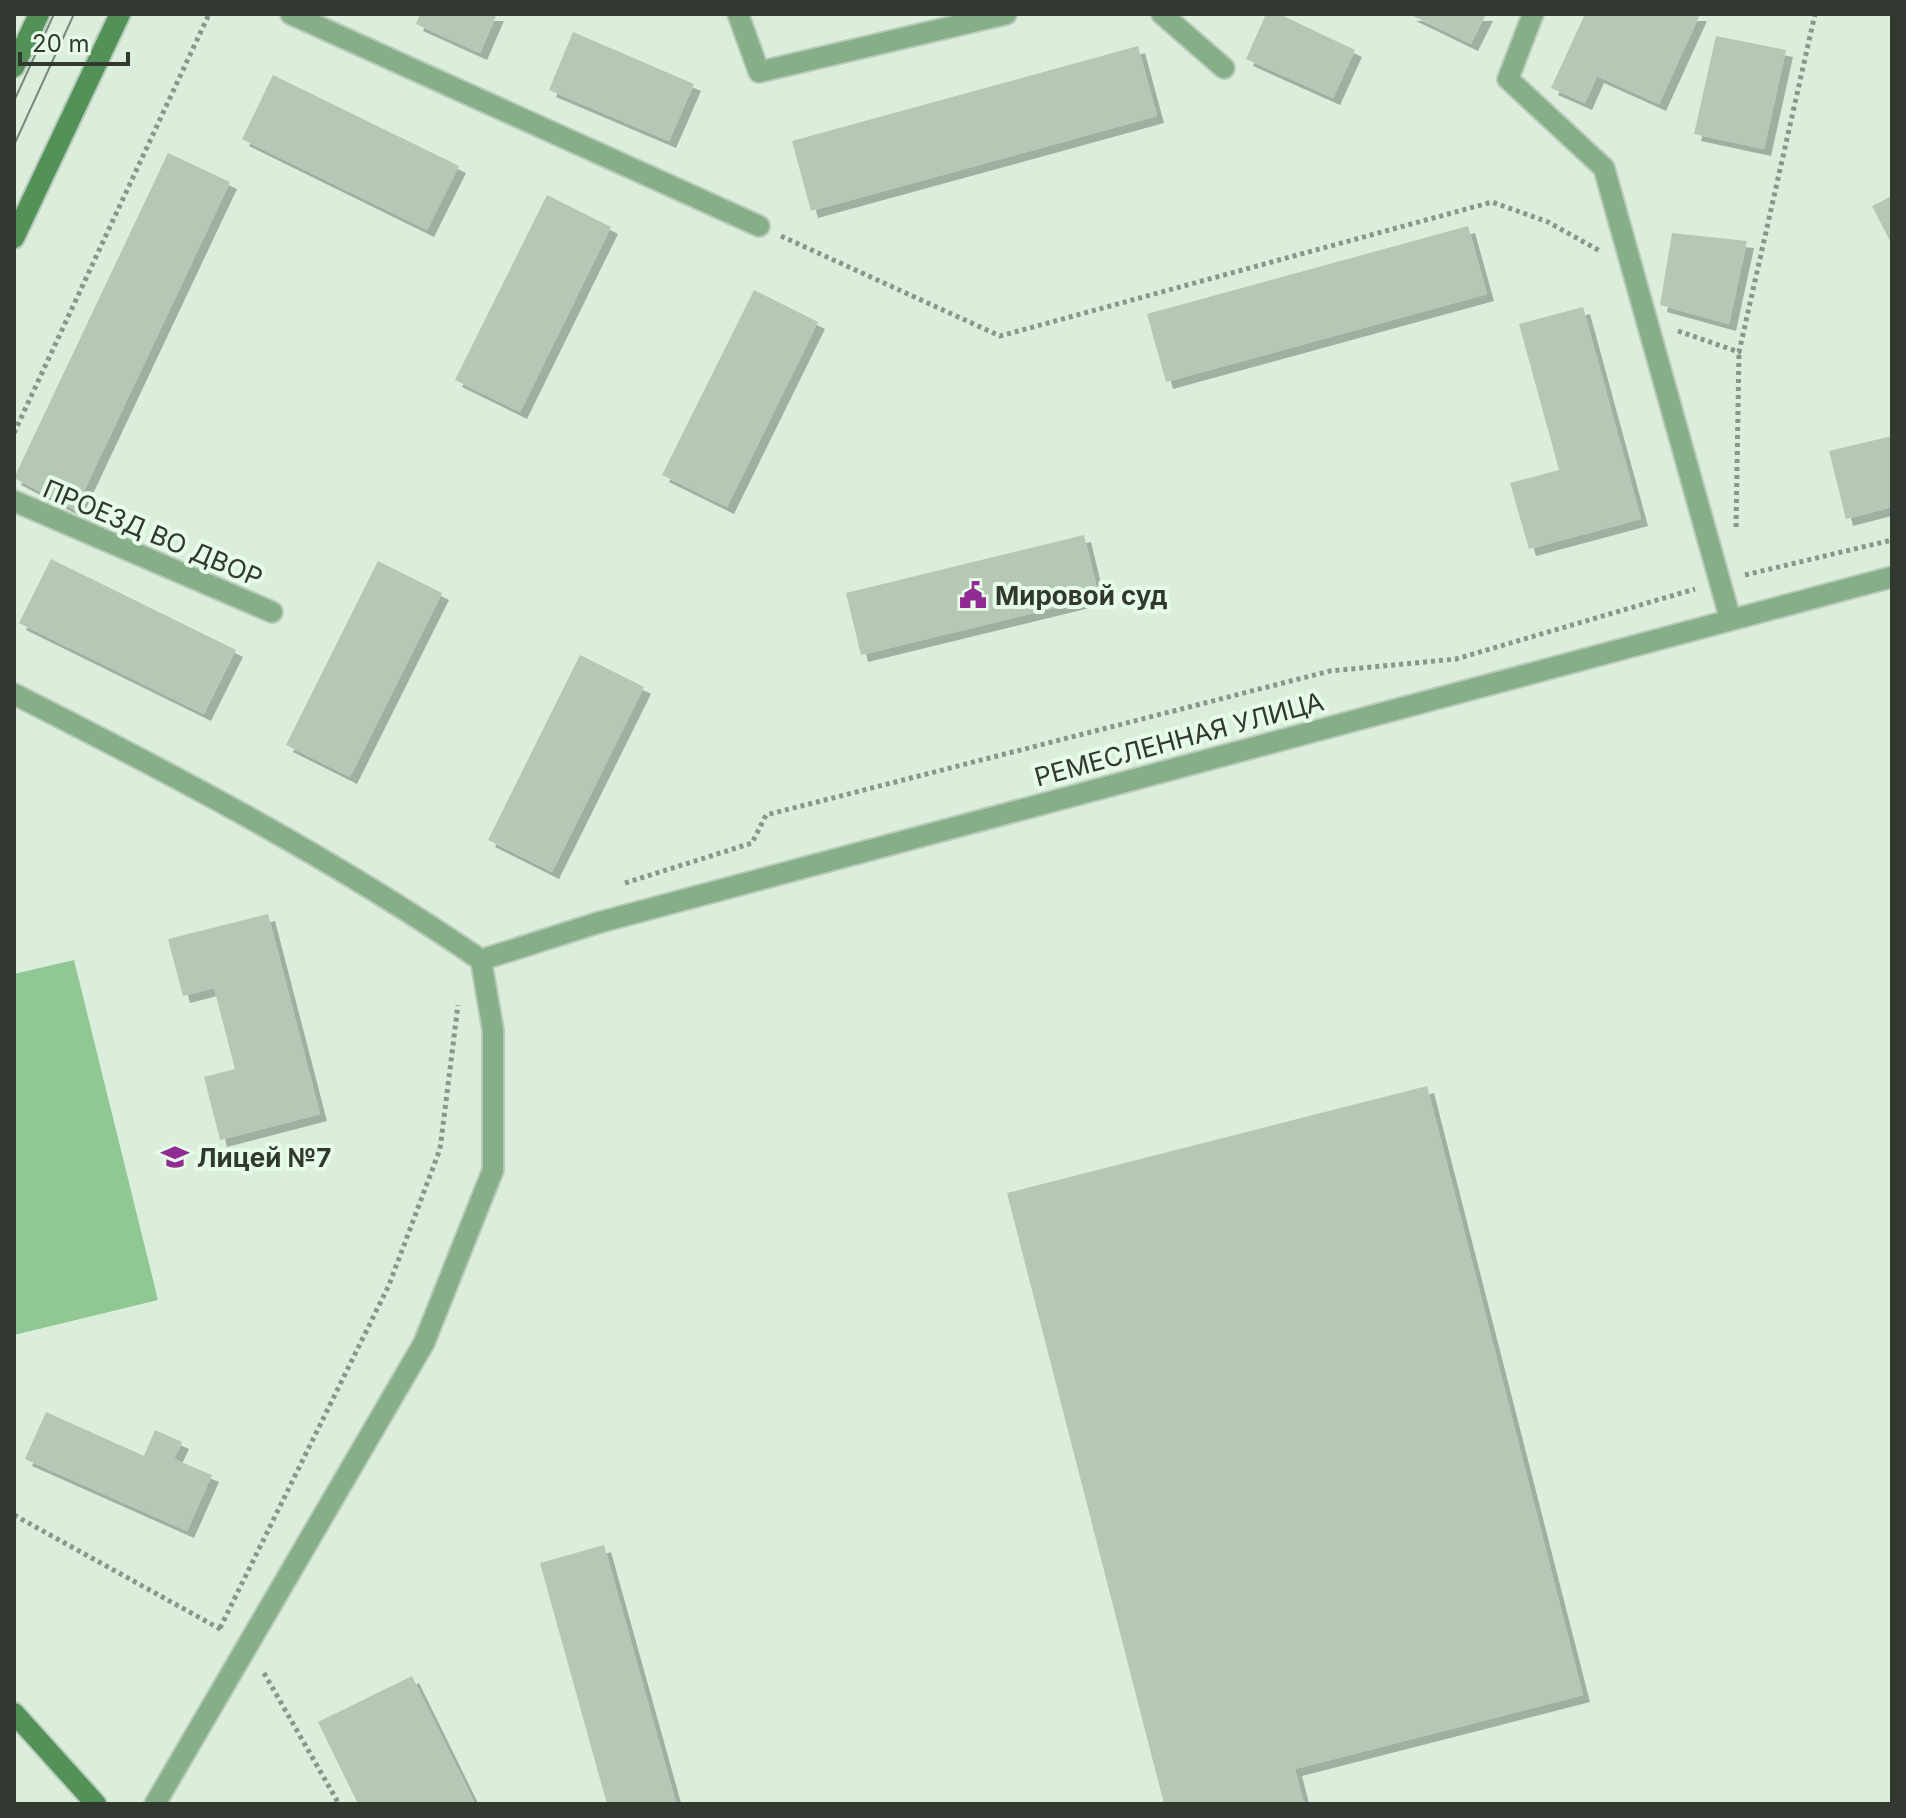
<svg xmlns="http://www.w3.org/2000/svg" width="1906" height="1818" font-family="Inter,sans-serif">
  <style>
    .green { fill: #91c795 }
    .building { fill: #b4c8b5; filter: url(#shadow) }
    .lines { fill: none; stroke-linecap: round; stroke-linejoin: round }
    .lane-casing { stroke: #b8cab9; stroke-width: 24 }
    .street-casing { stroke: #b8cab9; stroke-width: 24 }
    .secondary-casing { stroke: #b8cab9; stroke-width: 24 }
    .path { stroke: #899789; stroke-width: 5; stroke-dasharray: 4 4; stroke-linecap: butt }
    .lane { stroke: #86af88; stroke-width: 20 }
    .street { stroke: #86af88; stroke-width: 20 }
    .secondary { stroke: #529259; stroke-width: 20 }
    .tram { stroke: #7b897c; stroke-width: 2 }
    .labels { text-anchor: middle; dominant-baseline: central; stroke-width: 8; stroke-linejoin: round; paint-order: stroke }
    .street-label { font-size: 26px; fill: #303830; stroke: #e7fce8 }
    .poi-label { font-size: 26px; font-weight: bold; fill: #303830; stroke: #e7fce8; text-anchor: start }
  </style>
  <defs>
    <filter id="shadow"><feDropShadow dx="7" dy="7" stdDeviation="0" flood-color="#0004"/></filter>
  </defs>
  <rect width="100%" height="100%" fill="#daeedb"/>
  <path class="green" d="M 74,960 L 158,1300 L 14,1335 L 14,974 Z"/>
  <path class="building" d="M 420,14 L 497,14 L 480,53 L 416,24 Z
    M 1266,14 L 1279,14 L 1355,50 L 1333,98 L 1246,59 Z
    M 1409,14 L 1486,14 L 1471,44 Z
    M 1585,14 L 1700,14 L 1659,104 L 1597,76 L 1585,103 L 1551,88 Z
    M 573,32 L 694,84 L 669,141 L 549,90 Z
    M 1716,36 L 1786,50 L 1764,149 L 1694,134 Z
    M 1138,46 L 1157,116 L 811,211 L 792,141 Z
    M 273,75 L 459,166 L 427,230 L 242,139 Z
    M 168,153 L 230,182 L 75,510 L 14,478 Z
    M 547,195 L 611,227 L 520,412 L 455,380 Z
    M 1892,196 L 1892,245 L 1872,206 Z
    M 1468,226 L 1487,294 L 1166,382 L 1147,314 Z
    M 1672,233 L 1747,241 L 1729,324 L 1660,305 Z
    M 754,290 L 818,322 L 727,507 L 662,475 Z
    M 1583,307 L 1641,519 L 1529,549 L 1510,483 L 1559,470 L 1519,324 Z
    M 1892,436 L 1892,507 L 1846,519 L 1829,451 Z
    M 1084,535 L 1099,597 L 861,655 L 846,593 Z
    M 51,559 L 236,650 L 204,714 L 19,623 Z
    M 378,561 L 442,593 L 350,777 L 286,745 Z
    M 580,655 L 644,687 L 552,872 L 488,840 Z
    M 268,914 L 320,1114 L 220,1140 L 204,1077 L 235,1069 L 214,988 L 183,996 L 168,939 Z
    M 1427,1086 L 1583,1695 L 1295,1769 L 1304,1804 L 1164,1804 L 1007,1193 Z
    M 46,1412 L 144,1456 L 155,1430 L 182,1442 L 174,1459 L 212,1475 L 187,1531 L 25,1459 Z
    M 604,1545 L 676,1803 L 672,1804 L 607,1804 L 540,1563 Z
    M 412,1676 L 475,1804 L 358,1804 L 318,1722 Z"/>
  <g class="lines">
    <g class="lane-casing">
      <path id="lane" d="M 291,14 L 759,226
        M 738,14 L 759,72 L 1006,14
        M 1162,14 L 1224,68
        M 1533,14 L 1508,79 L 1604,168 L 1730,618"/>
    </g>
    <g class="street-casing">
      <path id="street" d="M 14,501 L 272,612
        M 14,694 C 174,775 334,859 481,960 L 493,1030 L 493,1170 L 424,1343 L 155,1804
        M 481,960 L 597,923 L 1892,577"/>
    </g>
    <g class="secondary-casing">
      <path id="secondary" d="M 14,67 L 39,14
        M 14,238 L 120,14
        M 14,1713 L 96,1804"/>
    </g>
    <path class="path" d="M 781,236 L 1000,336 L 1492,202 L 1548,222 L 1600,251
      M 1678,331 L 1739,352 L 1815,14
      M 14,433 L 209,14
      M 1736,527 L 1739,352
      M 1745,575 L 1892,540
      M 625,883 L 752,843 L 766,815 L 1330,671 L 1456,659 L 1695,589
      M 14,1515 L 222,1630
      M 220,1628 L 389,1285 L 440,1149 L 458,1005
      M 264,1673 L 339,1804"/>
    <use href="#lane" class="lane"/>
    <use href="#street" class="street"/>
    <use href="#secondary" class="secondary"/>
    <path class="tram" d="M 14,101 L 54,14
      M 14,145 L 74,14"/>
  </g>
  <defs>
    <g id="civic-bare" transform="scale(2.16)"><path d="M-.6-6.5H3V-4.5H.6V-3L4-1V1h2V6H-6V1h2V-1L-.6-3ZM-1.2 2.5V6h2.4V2.5Z" fill="#8f2b92" stroke="#e7fce8" stroke-width="2.5" paint-order="stroke"/></g>
    <g id="university-bare" transform="scale(2.16)"><path d="M0-5L7-2L0 1L-7-2ZM-4 1L0 2.5L4 1V4Q0 6-4 4Z" fill="#8f2b92" stroke="#e7fce8" stroke-width="2.5" paint-order="stroke"/></g>
  </defs>
  <g fill-rule="evenodd">
    <use href="#civic-bare" x="973" y="595"/>
    <use href="#university-bare" x="175" y="1157"/>
  </g>
  <g class="labels">
    <g class="street-label">
      <text transform="translate(153 533) rotate(23)">ПРОЕЗД ВО ДВОР</text>
      <text transform="translate(1179 739) rotate(-15)">РЕМЕСЛЕННАЯ УЛИЦА</text>
    </g>
    <g class="poi-label">
      <text x="995" y="595">Мировой суд</text>
      <text x="197" y="1157">Лицей №7</text>
    </g>
  </g>
  <rect width="1906" height="1818" fill="none" stroke="#303830" stroke-width="32"/>
  <path d="M20 52v12h108v-12" fill="none" stroke="#303830" stroke-width="4"/>
  <text x="32" y="52" font-size="24" fill="#303830" stroke="#e7fce8" stroke-width="6" paint-order="stroke">20 m</text>
</svg>
